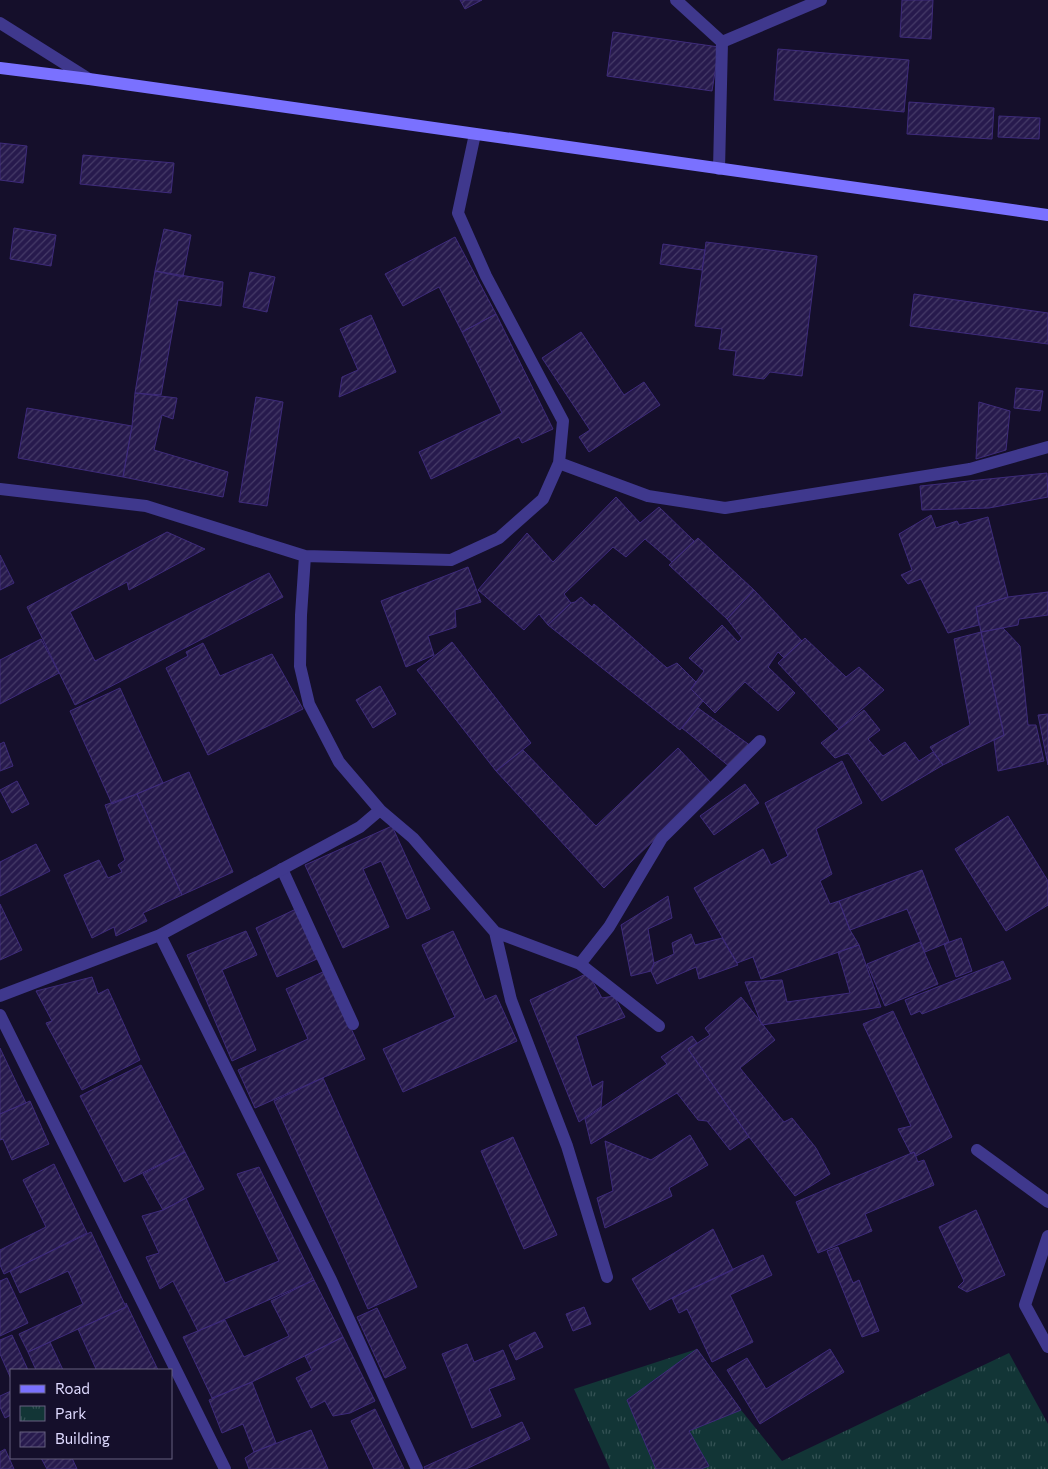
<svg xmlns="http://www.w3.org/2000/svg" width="1048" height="1469" font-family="Commissioner,sans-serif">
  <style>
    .park { fill: url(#park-tufts) }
    .building { fill: url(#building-hatch); stroke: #3e2b7b }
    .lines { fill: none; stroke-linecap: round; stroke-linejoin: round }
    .lane { stroke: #3f388d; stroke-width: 12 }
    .street { stroke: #3f388d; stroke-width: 12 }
    .secondary { stroke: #7a71ff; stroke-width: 12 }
  </style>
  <defs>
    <pattern id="park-tufts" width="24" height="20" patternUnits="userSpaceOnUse" patternTransform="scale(1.25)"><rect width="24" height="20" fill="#123536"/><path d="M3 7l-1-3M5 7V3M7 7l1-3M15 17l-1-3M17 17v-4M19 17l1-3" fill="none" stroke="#345254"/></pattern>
    <pattern id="building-hatch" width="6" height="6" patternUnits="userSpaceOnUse" patternTransform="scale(1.25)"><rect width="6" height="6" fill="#271a4d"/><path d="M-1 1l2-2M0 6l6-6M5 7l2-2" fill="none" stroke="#463b68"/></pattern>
  </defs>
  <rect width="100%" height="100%" fill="#150f2b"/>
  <path class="park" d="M 697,1349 L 741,1410 L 782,1461 L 1009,1353 L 1048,1424 L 1048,1469 L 610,1469 L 574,1389 Z"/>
  <path class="building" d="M 460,0 L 482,0 L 465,9 Z
    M 902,0 L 933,0 L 931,39 L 900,37 Z
    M 613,32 L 719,47 L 712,91 L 607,76 Z
    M 778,49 L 909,60 L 904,112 L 774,100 Z
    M 909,102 L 994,108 L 992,139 L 907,134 Z
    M 999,116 L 1040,118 L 1039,139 L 998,137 Z
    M 0,143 L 27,146 L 23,183 L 0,180 Z
    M 83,155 L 174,163 L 171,193 L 80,184 Z
    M 14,228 L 56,235 L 51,266 L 10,259 Z
    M 164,229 L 191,235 L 183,277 L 155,271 Z
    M 455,237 L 496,314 L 462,332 L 439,287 L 403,306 L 385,274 Z
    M 706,242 L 817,256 L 802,376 L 770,372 L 764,379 L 733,375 L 736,351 L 719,349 L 722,329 L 695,326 Z
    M 663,244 L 705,250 L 702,270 L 660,264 Z
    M 155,271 L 223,282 L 221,306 L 178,300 L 161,395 L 135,393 Z
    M 250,272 L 275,277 L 267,312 L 243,307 Z
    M 914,294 L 1048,313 L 1048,344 L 910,326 Z
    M 496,314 L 553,429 L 522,443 L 519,437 L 431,479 L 419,452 L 502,413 L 462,332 Z
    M 371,315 L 396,372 L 339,397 L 342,377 L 358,370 L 340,329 Z
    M 581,332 L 624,395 L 644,382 L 660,405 L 589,452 L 579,437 L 590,430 L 542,358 Z
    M 1016,388 L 1043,391 L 1040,411 L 1014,408 Z
    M 135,393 L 177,398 L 173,419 L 162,415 L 154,450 L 228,472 L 223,497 L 123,477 L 132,426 Z
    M 256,397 L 283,402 L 267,506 L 239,502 Z
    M 979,402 L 1010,411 L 1006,450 L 976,459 Z
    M 27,408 L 132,426 L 123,477 L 18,458 Z
    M 1047,473 L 1048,497 L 989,508 L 922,510 L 920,486 Z
    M 616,497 L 640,523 L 659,507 L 694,541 L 672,562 L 645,539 L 626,557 L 613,547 L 564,594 L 571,603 L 548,625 L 539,614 L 524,630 L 478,590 L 527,533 L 553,562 Z
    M 931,515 L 936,528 L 957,521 L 959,525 L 988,517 L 1008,597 L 976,607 L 979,625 L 948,633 L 921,579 L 908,584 L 901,575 L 912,570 L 899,534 Z
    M 167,532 L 205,549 L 129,590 L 127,582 L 70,612 L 95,661 L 269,573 L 283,597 L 75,705 L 27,607 Z
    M 698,538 L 754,590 L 727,619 L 669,565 Z
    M 0,555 L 14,583 L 0,590 Z
    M 468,567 L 481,602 L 455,610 L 456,627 L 428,636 L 434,655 L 406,667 L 381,601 Z
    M 754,590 L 802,641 L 784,658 L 778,652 L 768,667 L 795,693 L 778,711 L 745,682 L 715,713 L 691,689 L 704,671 L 689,658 L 722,625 L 738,642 L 742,638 L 727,619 Z
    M 1048,592 L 1048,615 L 1019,619 L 1018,625 L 981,632 L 976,607 L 1008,597 Z
    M 581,597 L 592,607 L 594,604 L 667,668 L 677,663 L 696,682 L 691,689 L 703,701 L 680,730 L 548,625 L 571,603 L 575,602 Z
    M 1003,628 L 1020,646 L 1028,725 L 1036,725 L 1044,761 L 998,771 L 994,740 L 1004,735 L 981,632 Z
    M 981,632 L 1004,735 L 943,765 L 930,747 L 970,725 L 954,639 Z
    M 805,638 L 846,677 L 859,667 L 884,690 L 839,729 L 778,663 Z
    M 41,639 L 59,673 L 0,704 L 0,660 Z
    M 452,642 L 531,743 L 496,771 L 417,670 Z
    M 203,643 L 220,676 L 272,654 L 303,709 L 208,755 L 166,668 L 188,656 L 186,652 Z
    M 380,686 L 396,714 L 373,728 L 356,700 Z
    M 120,688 L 163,783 L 112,804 L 70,711 Z
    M 698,708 L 751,746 L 730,767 L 682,728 Z
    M 864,710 L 880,730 L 868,739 L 883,756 L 905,742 L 919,761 L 933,752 L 943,765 L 882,801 L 848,753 L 835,758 L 821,743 Z
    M 1048,714 L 1048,765 L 1038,715 Z
    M 4,742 L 13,766 L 0,771 L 0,744 Z
    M 678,748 L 712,784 L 604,888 L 496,771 L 523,750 L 596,826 Z
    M 842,761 L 862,803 L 816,829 L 832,874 L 820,881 L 830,904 L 839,901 L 850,930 L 859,945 L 761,979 L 753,957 L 737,963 L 694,888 L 763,849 L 771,865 L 788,856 L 765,803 Z
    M 189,772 L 233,872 L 182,895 L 137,794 Z
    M 17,781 L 29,804 L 12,813 L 0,790 Z
    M 745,784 L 759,803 L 714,835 L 700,816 Z
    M 137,794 L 182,895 L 143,913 L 147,921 L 116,936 L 114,927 L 92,938 L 64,875 L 99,860 L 108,878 L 122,872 L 118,865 L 125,860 L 105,805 Z
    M 1008,816 L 1048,881 L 1048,905 L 1006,931 L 955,849 Z
    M 392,826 L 430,909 L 407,919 L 381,861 L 363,869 L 389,927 L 343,948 L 305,865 Z
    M 36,844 L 50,871 L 0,896 L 0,862 Z
    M 922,870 L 949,942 L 925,952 L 907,909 L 850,930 L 839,901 Z
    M 668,896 L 672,918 L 648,929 L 654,963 L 651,971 L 631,976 L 621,925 Z
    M 0,904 L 22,950 L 0,960 Z
    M 296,909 L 317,959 L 277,977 L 256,928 Z
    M 246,931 L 257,955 L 222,970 L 256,1050 L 232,1061 L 187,955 Z
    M 453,931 L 485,1000 L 496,995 L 517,1041 L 403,1092 L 383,1049 L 455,1017 L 422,945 Z
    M 691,934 L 695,945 L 722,938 L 738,965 L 699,979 L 696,967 L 657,984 L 651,971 L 654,963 L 674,954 L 672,943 Z
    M 961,938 L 972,971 L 956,977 L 944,944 Z
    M 920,942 L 938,984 L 885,1006 L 867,964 Z
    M 859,945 L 881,1007 L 762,1025 L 745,982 L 782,980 L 787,1002 L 850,993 L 838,952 Z
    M 1003,961 L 1011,979 L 922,1014 L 920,1011 L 911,1015 L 905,1000 Z
    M 325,971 L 365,1059 L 255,1108 L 238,1070 L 308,1039 L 286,989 Z
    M 588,973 L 602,998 L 614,996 L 625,1017 L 576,1036 L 592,1087 L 603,1081 L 601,1107 L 579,1122 L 530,1000 Z
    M 92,977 L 98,994 L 108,989 L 140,1060 L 82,1090 L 46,1023 L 52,1021 L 36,991 Z
    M 741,997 L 775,1040 L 740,1068 L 784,1122 L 792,1118 L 816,1148 L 830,1174 L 795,1196 L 749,1137 L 688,1049 L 710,1035 L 705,1028 Z
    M 893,1011 L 952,1137 L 916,1156 L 914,1152 L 911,1154 L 898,1129 L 911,1126 L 863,1024 Z
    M 692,1036 L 697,1043 L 688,1049 L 749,1137 L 730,1150 L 707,1121 L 698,1120 L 677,1093 L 591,1144 L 585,1119 L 667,1064 L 661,1057 Z
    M 0,1048 L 26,1103 L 0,1114 Z
    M 141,1065 L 185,1152 L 124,1182 L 80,1096 Z
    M 323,1078 L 417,1287 L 368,1309 L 274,1101 Z
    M 30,1101 L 49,1144 L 12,1160 L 3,1139 L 0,1140 L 0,1114 Z
    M 690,1135 L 708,1165 L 669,1188 L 672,1196 L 605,1228 L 597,1198 L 613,1191 L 605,1141 L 651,1160 Z
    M 513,1137 L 557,1235 L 524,1249 L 481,1151 Z
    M 185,1152 L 204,1189 L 163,1210 L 143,1174 Z
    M 914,1152 L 918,1162 L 924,1160 L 934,1185 L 865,1214 L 872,1231 L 818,1253 L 796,1202 Z
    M 54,1164 L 87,1233 L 4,1274 L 0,1265 L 0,1250 L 46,1227 L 23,1180 Z
    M 259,1167 L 314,1280 L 198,1331 L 173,1281 L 160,1289 L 146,1257 L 159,1253 L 142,1216 L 163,1210 L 186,1198 L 225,1283 L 279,1261 L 237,1174 Z
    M 976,1210 L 1005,1275 L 967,1292 L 958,1287 L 964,1281 L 939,1227 Z
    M 713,1229 L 733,1270 L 672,1298 L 650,1310 L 632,1279 Z
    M 91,1232 L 126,1307 L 28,1352 L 19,1334 L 83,1304 L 68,1271 L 20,1293 L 10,1271 Z
    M 838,1247 L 853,1283 L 859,1280 L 879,1331 L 862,1337 L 827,1251 Z
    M 763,1255 L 772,1275 L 730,1295 L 753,1342 L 712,1362 L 687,1309 L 679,1313 L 672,1298 Z
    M 7,1278 L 28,1323 L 0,1336 L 0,1281 Z
    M 314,1280 L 343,1337 L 252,1382 L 212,1398 L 183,1337 L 225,1320 L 244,1357 L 289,1336 L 271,1301 Z
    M 126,1303 L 158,1370 L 93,1370 L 96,1369 L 78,1329 L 126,1307 Z
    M 584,1307 L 591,1324 L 573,1331 L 566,1314 Z
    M 377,1308 L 406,1368 L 385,1378 L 357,1317 Z
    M 535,1332 L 543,1347 L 516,1360 L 509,1345 Z
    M 12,1335 L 28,1370 L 11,1370 L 11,1379 L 0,1354 L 0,1340 Z
    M 343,1337 L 375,1401 L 350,1413 L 333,1416 L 325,1401 L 311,1408 L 296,1378 L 312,1370 L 305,1356 Z
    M 50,1342 L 63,1370 L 36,1370 L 28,1352 Z
    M 467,1344 L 474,1362 L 503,1350 L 515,1379 L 489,1389 L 501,1416 L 472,1428 L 442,1354 Z
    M 697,1349 L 741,1410 L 689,1431 L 709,1466 L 701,1469 L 656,1469 L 627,1400 Z
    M 830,1349 L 844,1372 L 760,1424 L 727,1370 L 747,1358 L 766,1389 Z
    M 252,1382 L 276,1443 L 254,1452 L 243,1424 L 222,1433 L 209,1400 Z
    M 11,1391 L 11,1415 L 5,1418 L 0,1407 L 0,1396 Z
    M 375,1409 L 404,1469 L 374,1469 L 351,1421 Z
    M 522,1422 L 530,1439 L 466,1469 L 425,1469 L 424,1467 Z
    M 311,1430 L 328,1469 L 249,1469 L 245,1458 L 254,1452 Z
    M 5,1449 L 14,1469 L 0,1469 L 0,1452 Z
    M 41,1458 L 72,1458 L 77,1469 L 47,1469 Z"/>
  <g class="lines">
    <path class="lane" d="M 282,869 L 353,1024"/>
    <path class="street" d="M 676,0 L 722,42 L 719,169
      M 0,23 L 89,79
      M 722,42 L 821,0
      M 559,463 L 648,496 L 725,508 L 970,469 L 1048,447
      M 0,489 L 146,506 L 305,556
      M 380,810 L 413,838 L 495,932 L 580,964 L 659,1026
      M 495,932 L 511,1000 L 567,1146 L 607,1277
      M 160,935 L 331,1280 L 417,1469
      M 580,964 L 609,927 L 662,838 L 760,741
      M 0,996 L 160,935 L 360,827 L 380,810 L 339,762 L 309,704 L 300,666 L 301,615 L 305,556 L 451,560 L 499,538 L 543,499 L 559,463 L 563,421 L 486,276 L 458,213 L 475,134
      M 0,1015 L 225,1469
      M 977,1150 L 1048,1202
      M 1048,1236 L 1025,1305 L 1048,1347"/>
    <path class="secondary" d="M 0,68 L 89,79 L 1048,215"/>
  </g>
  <rect x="10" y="1369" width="162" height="90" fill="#150f2b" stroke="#666080"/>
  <rect x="20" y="1385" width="25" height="8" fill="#7a71ff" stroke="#666080"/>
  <text x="55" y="1394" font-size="15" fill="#dfdaff">Road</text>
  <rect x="20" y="1406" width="25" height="15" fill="url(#park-tufts)" stroke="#666080"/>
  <text x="55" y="1419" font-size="15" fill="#dfdaff">Park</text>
  <rect x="20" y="1432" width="25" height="15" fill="url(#building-hatch)" stroke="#666080"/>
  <text x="55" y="1444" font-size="15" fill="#dfdaff">Building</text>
</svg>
